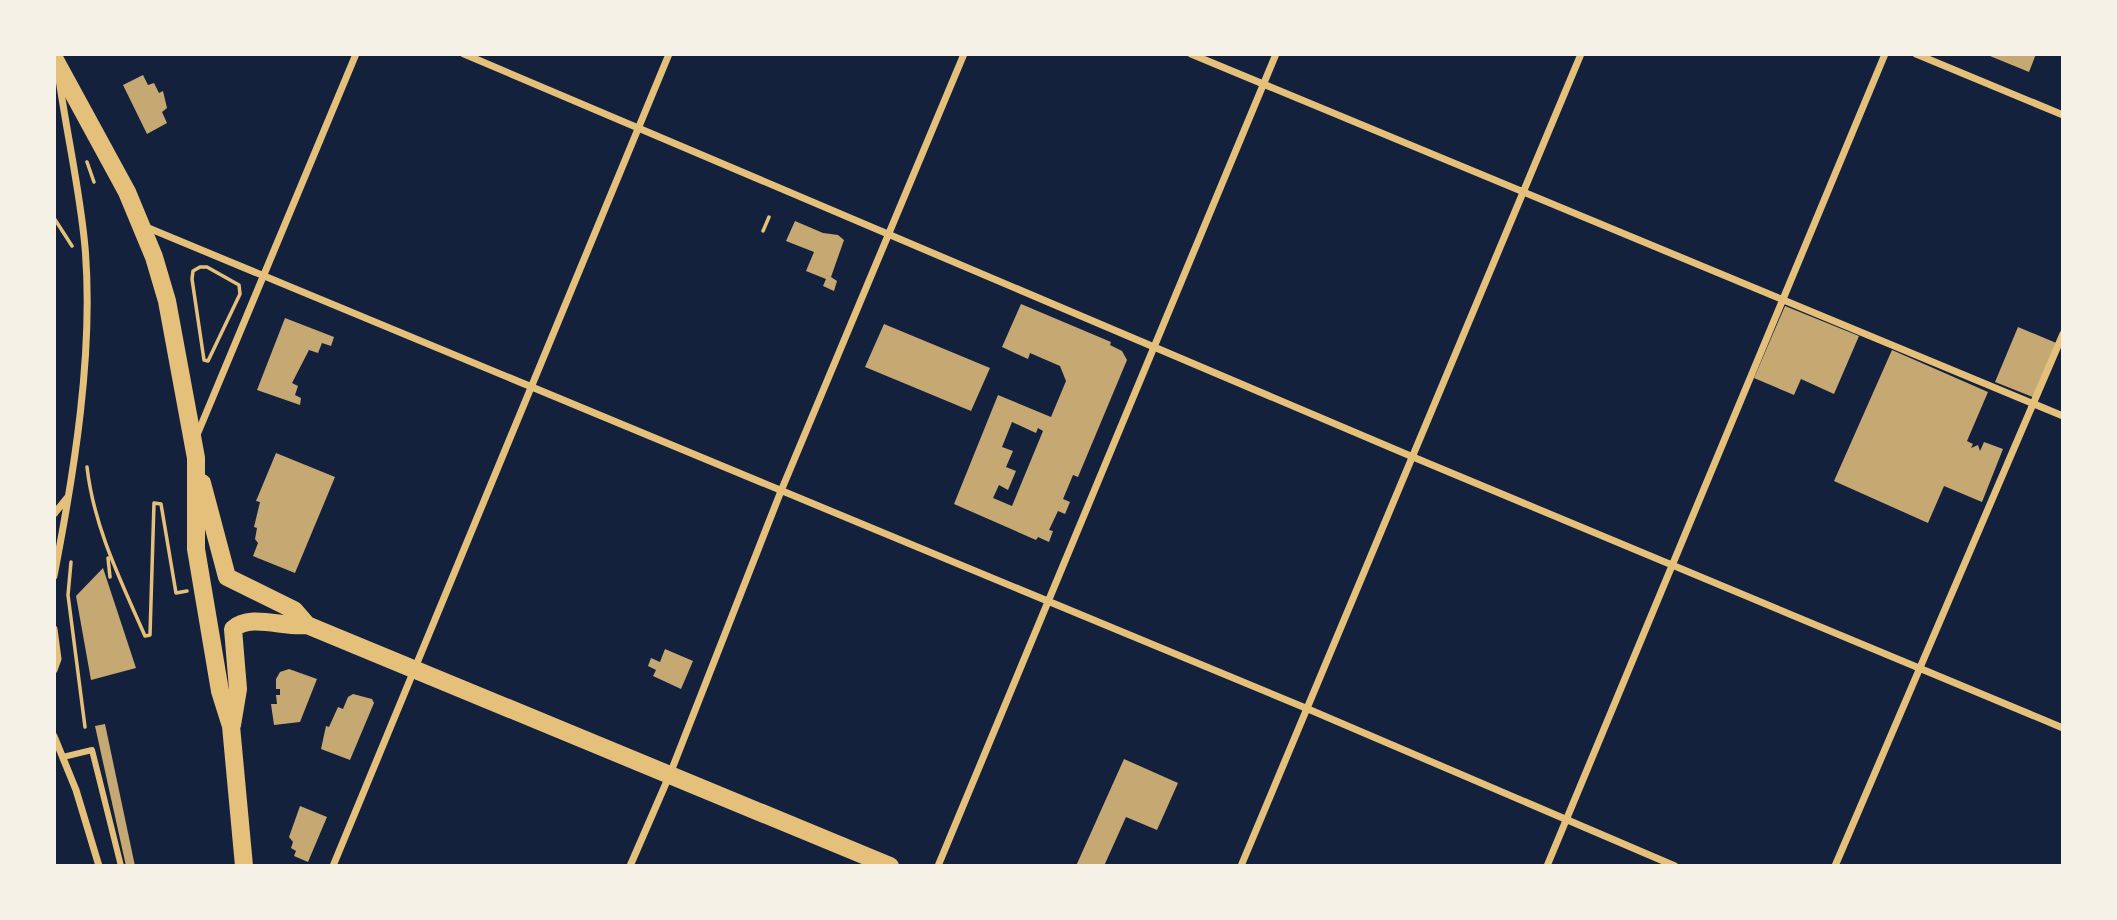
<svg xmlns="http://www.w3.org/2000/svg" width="2117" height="920" font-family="Roboto,sans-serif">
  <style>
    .building { fill: #c6a872; fill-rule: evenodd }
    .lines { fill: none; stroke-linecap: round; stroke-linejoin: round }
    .path { stroke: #e5c07b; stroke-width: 3.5 }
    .pedestrian { stroke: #e5c07b; stroke-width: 6 }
    .minor { stroke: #e5c07b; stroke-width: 7 }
    .primary { stroke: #e5c07b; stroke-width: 18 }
  </style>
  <rect width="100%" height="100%" fill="#14213d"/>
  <path class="building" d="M 1985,54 L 2036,54 L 2029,72 Z
    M 143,75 L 148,85 L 154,83 L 159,93 L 163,91 L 167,108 L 162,112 L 167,123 L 147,134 L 123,85 Z
    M 795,221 L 823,233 L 838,235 L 844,240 L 831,277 L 837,281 L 834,291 L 823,286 L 826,279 L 806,271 L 814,252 L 786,241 Z
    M 1021,304 L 1111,342 L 1110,345 L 1122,351 L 1127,360 L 1078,477 L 1073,475 L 1063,499 L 1070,502 L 1065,514 L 1058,511 L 1049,530 L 1053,531 L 1049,542 L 1038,537 L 1036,540 L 954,504 L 998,395 L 1051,417 L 1066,381 L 1060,366 L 1030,353 L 1028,359 L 1002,347 ZM 1012,422 L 1036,433 L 1038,428 L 1043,431 L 1012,506 L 993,498 L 999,485 L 1008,490 L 1016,471 L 1006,467 L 1013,451 L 1002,447 Z
    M 1785,306 L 1859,336 L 1834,394 L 1801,379 L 1794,395 L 1754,378 Z
    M 285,318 L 334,337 L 331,346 L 322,343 L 318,353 L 309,350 L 292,383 L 298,386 L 295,395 L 301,398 L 300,405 L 257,390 Z
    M 884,324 L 990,368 L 971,411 L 865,367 Z
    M 2018,327 L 2061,345 L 2038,399 L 1995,382 Z
    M 1892,350 L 1988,392 L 1967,441 L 1973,444 L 1971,448 L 1978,445 L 1980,451 L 1984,442 L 2003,449 L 1982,502 L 1944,486 L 1928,523 L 1834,481 Z
    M 276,453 L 335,477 L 295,573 L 253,556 L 258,543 L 255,539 L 257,528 L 254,527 L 260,502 L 256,501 Z
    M 103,568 L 136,668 L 91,680 L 76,596 Z
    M 665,649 L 693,661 L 681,689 L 653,676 L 656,670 L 648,666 L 651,658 L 660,662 Z
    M 289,669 L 317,679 L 300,722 L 274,725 L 271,704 L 277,704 L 276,695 L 280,695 L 280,689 L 276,689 L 276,679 L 280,672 Z
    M 353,694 L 372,699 L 374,703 L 350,760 L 321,749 L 326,726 L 329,727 L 338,707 L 343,709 L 348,697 Z
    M 105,724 L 109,743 L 135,866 L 126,866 L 95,726 Z
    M 1124,759 L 1178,783 L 1157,830 L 1126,817 L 1104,866 L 1076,866 Z
    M 300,806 L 327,817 L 308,862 L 294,856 L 296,851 L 291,848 L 293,842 L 289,837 Z"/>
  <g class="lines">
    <path class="path" d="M 87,162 L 94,182
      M 54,218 L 72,246
      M 763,231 L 769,217
      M 200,267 L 207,267 L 239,285 L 240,294 L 208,361 L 204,360 L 192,279 L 193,271 Z
      M 87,467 C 94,528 121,581 145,636 L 150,635 L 154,503 L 161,504 L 176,593 L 187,591
      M 108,558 L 110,577
      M 71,562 L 68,595 L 85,727"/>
    <path class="pedestrian" d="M 63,757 L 92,750 L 121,866"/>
    <path class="minor" d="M 464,54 L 1413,457 L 2063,728
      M 1191,54 L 2063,416
      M 1916,54 L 2063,115
      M 146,227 L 1308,709 L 1675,866
      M 197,435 L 356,54
      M 54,514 L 67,498
      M 54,576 C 74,473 94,352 85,247 C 80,191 67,135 59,79
      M 54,629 L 58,659 L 54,670
      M 54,736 L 76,790 L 99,866
      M 333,866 L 669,54
      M 630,866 L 670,774 L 781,491 L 964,54
      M 938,866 L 1276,54
      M 1241,866 L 1581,54
      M 1547,866 L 1885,54
      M 1835,866 L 2063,334"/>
    <path class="primary" d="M 54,58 L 127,192 L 154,257 L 167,301 L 196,458 L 196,549 L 220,691 L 231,726 L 244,866
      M 202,483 L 227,577 L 294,610 L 307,625
      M 232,725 L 238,689 L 233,629 C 250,613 284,628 307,625 L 890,866"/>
  </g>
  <rect width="2117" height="920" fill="none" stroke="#f6f1e7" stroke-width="112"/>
</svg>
